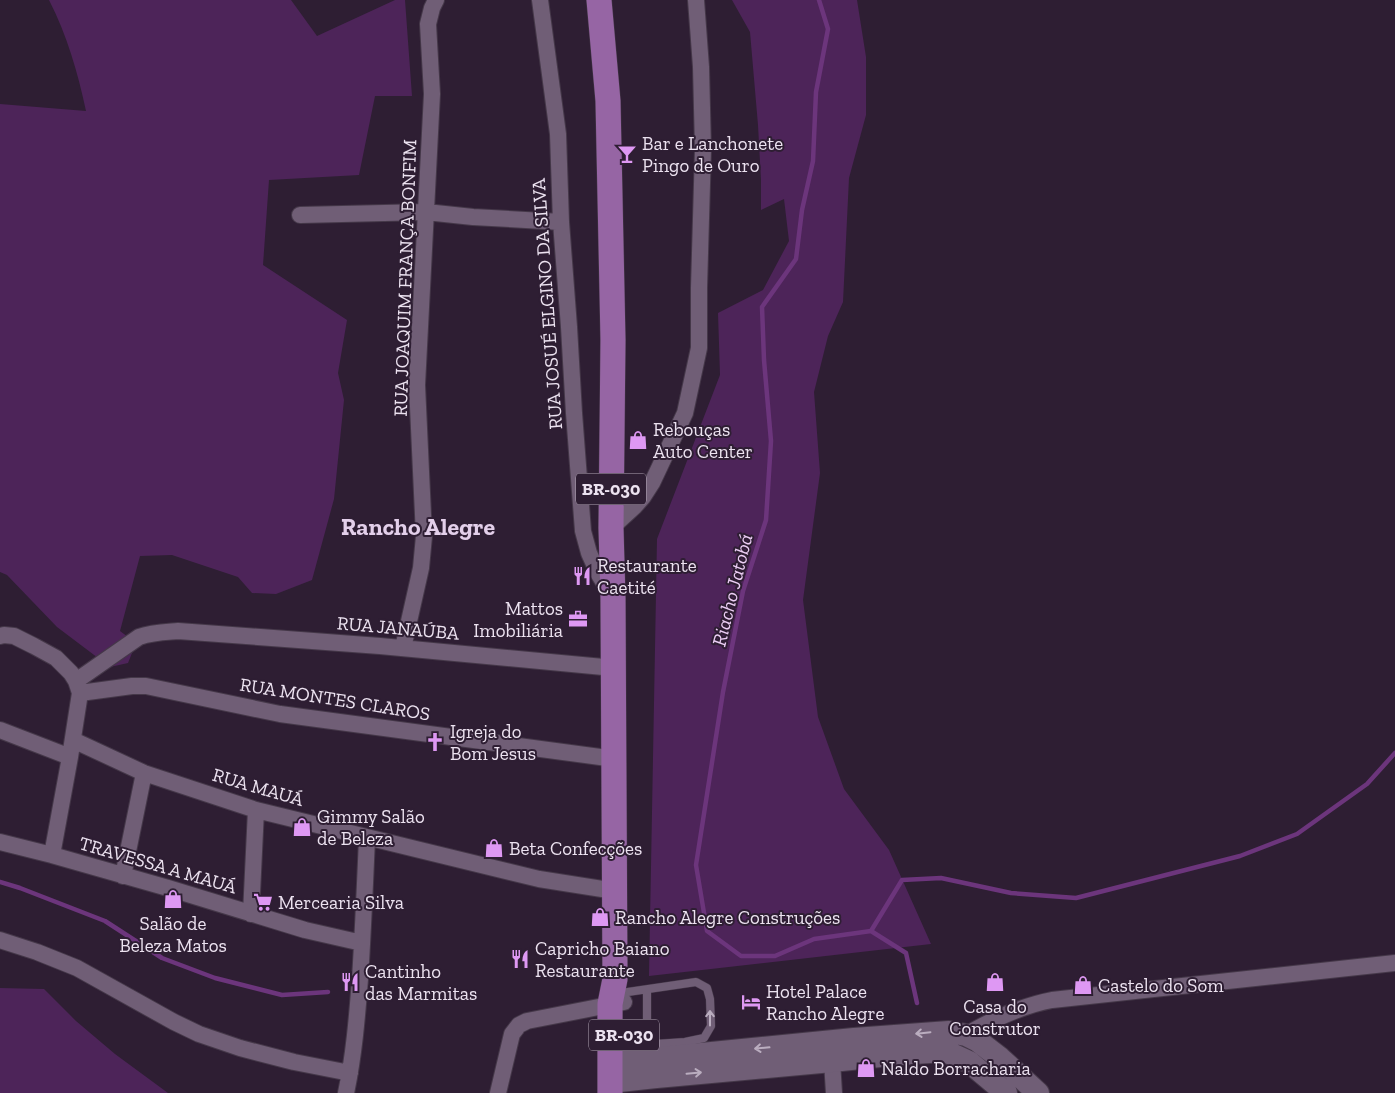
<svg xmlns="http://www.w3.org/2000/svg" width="1395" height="1093" font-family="'Zilla Slab',serif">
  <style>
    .green { fill: #4d2459 }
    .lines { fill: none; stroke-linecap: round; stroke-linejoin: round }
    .stream { stroke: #6c357c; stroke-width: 4.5 }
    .lane-casing { stroke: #453849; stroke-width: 9 }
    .street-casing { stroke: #453849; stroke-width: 18 }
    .secondary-casing { stroke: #453849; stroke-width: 24 }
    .primary-casing { stroke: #453849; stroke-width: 26 }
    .lane { stroke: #705e76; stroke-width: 8 }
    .street { stroke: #705e76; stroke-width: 16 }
    .secondary { stroke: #705e76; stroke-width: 22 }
    .primary { stroke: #9665a4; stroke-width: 25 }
    .oneway { stroke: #baadbf }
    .labels { text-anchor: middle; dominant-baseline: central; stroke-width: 4; stroke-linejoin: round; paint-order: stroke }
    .shield { fill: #2e1e33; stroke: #b3a7b7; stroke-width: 1 }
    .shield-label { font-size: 18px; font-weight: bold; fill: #ece2f0 }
    .poi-label { font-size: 19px; fill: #ece2f0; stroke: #2e1e33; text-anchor: start }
    .street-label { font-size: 19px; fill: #ece2f0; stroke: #2e1e33 }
    .water-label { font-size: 20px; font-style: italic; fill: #eccef5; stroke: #2e1e33 }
    .district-label { font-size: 24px; font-weight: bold; fill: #e3cfea; stroke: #2e1e33 }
  </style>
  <rect width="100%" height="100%" fill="#2e1e33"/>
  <path class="green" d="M 49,0 L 291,0 L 317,36 L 395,0 L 405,0 L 412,96 L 375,96 L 359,175 L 269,180 L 263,265 L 347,320 L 338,373 L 344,400 L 334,499 L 312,580 L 276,594 L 252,593 L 238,577 L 172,555 L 140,556 L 120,631 L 136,643 L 128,663 L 110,667 L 57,627 L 7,575 L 0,572 L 0,104 L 86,111 C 78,73 67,35 49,0 Z
    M 732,0 L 857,0 L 866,57 L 866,115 L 849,178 L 843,302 L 828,336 L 814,392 L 820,473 L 803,600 L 818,717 L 844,789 L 889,850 L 931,944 L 649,976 L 657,539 L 720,375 L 718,313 L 763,290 L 789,241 L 784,199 L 761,210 L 761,180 L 758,125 L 750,32 Z
    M 0,988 L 44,989 L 76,1021 L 115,1054 L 168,1093 L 0,1093 Z"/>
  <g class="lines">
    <path class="stream" d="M 819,0 L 828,29 L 816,92 L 813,161 L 802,210 L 796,259 L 762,307 L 764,360 L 771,441 L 766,520 L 743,591 L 723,692 L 696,865 L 707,931 L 741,956 L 775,956 L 814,939 L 871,931 L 906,953 L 917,1003
      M 0,882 L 20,888 L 105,921 L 162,958 L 215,978 L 282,995 L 328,992
      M 871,931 L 902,880 L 941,878 L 1011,893 L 1076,898 L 1240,856 L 1297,834 L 1367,784 L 1395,753"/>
    <g class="lane-casing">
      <path id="lane" d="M 647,990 L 647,1045
        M 621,993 L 696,982 L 707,988 L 710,999 L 711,1026 L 704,1038 L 685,1042 L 625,1046"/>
    </g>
    <g class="street-casing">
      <path id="street" d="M 540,0 L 558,134 L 561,222 L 569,327 L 574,413 L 583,531 L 589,553 L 598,573 L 611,594
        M 300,215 L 426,212 L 473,217 L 561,222
        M 611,528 L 635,506 L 643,497 L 652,483 L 685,413 L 699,348 L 699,288 L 703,149 L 701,67 L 696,0
        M 0,636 L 4,635 L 14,636 L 34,646 L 56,658 L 71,673 L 76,681 L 80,693 L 70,757 L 52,855
        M 403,648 L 421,568 L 424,536 L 417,385 L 432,94 L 428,24 L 432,8 L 436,0
        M 76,681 L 139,637 C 152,632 164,632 178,631 L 380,646 L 614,668
        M 80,693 L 132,686 L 146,686 L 280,714 L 615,759
        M 0,730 L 70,757
        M 73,740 L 144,773 L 256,810 L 539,879 L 615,891
        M 0,842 L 52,855 L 168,888 L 305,930 L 362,943
        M 123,876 L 144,773
        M 251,914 L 256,810
        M 0,940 L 37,952 L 77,968 L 174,1022 L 199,1034 L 240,1048 L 294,1062 L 350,1073
        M 966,1035 C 993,1019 1021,1006 1052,1000 L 1395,963
        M 832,1061 L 834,1093
        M 346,1093 C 354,1055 357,1018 360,979 C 363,932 365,885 367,838
        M 498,1093 L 512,1034 L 519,1025 L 527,1021 L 624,1002"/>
    </g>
    <g class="secondary-casing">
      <path id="secondary" d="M 610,1063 L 854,1039 L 949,1032 L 966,1035 L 978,1041 L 1000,1058 L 1038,1093
        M 610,1082 L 656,1077 L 832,1061 L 899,1054 L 945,1051 L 969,1062 L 1006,1093"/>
    </g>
    <g class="primary-casing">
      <path id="primary" d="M 599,0 L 608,101 L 613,340 L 611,528 L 613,599 L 615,979 L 610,1004 L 610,1093"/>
    </g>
    <use href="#lane" class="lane"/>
    <use href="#street" class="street"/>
    <use href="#secondary" class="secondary"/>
    <use href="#primary" class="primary"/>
  </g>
  <defs><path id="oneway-shaft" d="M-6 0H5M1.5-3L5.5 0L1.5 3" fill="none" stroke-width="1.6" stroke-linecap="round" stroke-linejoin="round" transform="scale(1.25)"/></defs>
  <g class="oneway">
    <use href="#oneway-shaft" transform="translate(710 1018) rotate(-90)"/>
    <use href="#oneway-shaft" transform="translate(923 1033) rotate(174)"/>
    <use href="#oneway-shaft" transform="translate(762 1048) rotate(175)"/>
    <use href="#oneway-shaft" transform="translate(694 1073) rotate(-5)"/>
  </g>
  <defs>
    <g id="bar-bare" transform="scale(1.5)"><path d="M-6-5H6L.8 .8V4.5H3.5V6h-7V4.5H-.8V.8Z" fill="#de98f3" stroke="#2e1e33" stroke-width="2.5" paint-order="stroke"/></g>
    <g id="shop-bare" transform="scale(1.5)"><path d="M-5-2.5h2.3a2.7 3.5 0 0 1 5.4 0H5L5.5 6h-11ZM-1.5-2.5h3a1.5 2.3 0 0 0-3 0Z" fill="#de98f3" stroke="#2e1e33" stroke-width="2.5" paint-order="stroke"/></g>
    <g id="restaurant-bare" transform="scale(1.5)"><path d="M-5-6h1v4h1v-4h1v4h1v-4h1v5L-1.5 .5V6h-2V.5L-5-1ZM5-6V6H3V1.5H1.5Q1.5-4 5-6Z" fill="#de98f3" stroke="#2e1e33" stroke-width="2.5" paint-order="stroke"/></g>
    <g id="office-bare" transform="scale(1.5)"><path d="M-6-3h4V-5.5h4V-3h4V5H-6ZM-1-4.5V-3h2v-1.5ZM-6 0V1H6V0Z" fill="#de98f3" stroke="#2e1e33" stroke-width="2.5" paint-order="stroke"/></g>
    <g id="church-bare" transform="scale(1.5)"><path d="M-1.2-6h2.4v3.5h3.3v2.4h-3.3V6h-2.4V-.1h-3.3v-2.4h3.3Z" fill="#de98f3" stroke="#2e1e33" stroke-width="2.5" paint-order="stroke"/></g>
    <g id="supermarket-bare" transform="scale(1.5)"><path d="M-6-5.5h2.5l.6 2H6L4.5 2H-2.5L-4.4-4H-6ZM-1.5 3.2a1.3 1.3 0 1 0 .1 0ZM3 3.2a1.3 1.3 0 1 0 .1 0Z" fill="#de98f3" stroke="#2e1e33" stroke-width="2.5" paint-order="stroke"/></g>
    <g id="hotel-bare" transform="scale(1.5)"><path d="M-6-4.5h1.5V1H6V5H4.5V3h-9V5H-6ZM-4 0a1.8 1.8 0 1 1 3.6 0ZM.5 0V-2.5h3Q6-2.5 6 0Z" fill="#de98f3" stroke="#2e1e33" stroke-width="2.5" paint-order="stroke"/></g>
  </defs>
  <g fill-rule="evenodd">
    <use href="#bar-bare" x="627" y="154"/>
    <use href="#shop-bare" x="638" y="440"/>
    <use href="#restaurant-bare" x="582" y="576"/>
    <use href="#office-bare" x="578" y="619"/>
    <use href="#church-bare" x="435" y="742"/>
    <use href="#shop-bare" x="302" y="827"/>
    <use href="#shop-bare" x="494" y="848"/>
    <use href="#shop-bare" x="173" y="899"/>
    <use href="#supermarket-bare" x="263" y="902"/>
    <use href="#shop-bare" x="600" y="917"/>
    <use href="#restaurant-bare" x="520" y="959"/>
    <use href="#restaurant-bare" x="350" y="982"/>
    <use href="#shop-bare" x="995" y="982"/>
    <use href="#shop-bare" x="1083" y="985"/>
    <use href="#hotel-bare" x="751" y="1002"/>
    <use href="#shop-bare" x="866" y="1068"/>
  </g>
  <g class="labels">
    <g class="shield">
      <rect x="576" y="473.5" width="70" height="31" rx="4"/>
      <rect x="589" y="1019.5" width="70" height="31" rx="4"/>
    </g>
    <g class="shield-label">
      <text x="611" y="489">BR-030</text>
      <text x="624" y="1035">BR-030</text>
    </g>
    <g class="poi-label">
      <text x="642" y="143">Bar e Lanchonete<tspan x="642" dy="22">Pingo de Ouro</tspan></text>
      <text x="653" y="429">Rebouças<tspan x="653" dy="22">Auto Center</tspan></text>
      <text x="597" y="565">Restaurante<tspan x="597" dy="22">Caetité</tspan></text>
      <text x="563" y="608" text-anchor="end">Mattos<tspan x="563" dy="22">Imobiliária</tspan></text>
      <text x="450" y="731">Igreja do<tspan x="450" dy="22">Bom Jesus</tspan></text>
      <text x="317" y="816">Gimmy Salão<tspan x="317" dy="22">de Beleza</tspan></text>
      <text x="509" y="848">Beta Confecções</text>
      <text x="278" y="902">Mercearia Silva</text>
      <text x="615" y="917">Rancho Alegre Construções</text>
      <text x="173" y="923" text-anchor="middle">Salão de<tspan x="173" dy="22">Beleza Matos</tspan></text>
      <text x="535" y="948">Capricho Baiano<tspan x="535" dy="22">Restaurante</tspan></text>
      <text x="365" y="971">Cantinho<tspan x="365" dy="22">das Marmitas</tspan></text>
      <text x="1098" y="985">Castelo do Som</text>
      <text x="766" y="991">Hotel Palace<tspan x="766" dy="22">Rancho Alegre</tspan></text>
      <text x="995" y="1006" text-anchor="middle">Casa do<tspan x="995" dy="22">Construtor</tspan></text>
      <text x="881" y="1068">Naldo Borracharia</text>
    </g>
    <g class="street-label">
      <text transform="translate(405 278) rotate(-88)">RUA JOAQUIM FRANÇA BONFIM</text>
      <text transform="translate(547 304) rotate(-94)">RUA JOSUÉ ELGINO DA SILVA</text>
      <text transform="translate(398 628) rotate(5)">RUA JANAÚBA</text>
      <text transform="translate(335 699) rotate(9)">RUA MONTES CLAROS</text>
      <text transform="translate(258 787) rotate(16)">RUA MAUÁ</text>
      <text transform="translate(158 865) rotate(16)">TRAVESSA A MAUÁ</text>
    </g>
    <g class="water-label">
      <text transform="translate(732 590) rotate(-76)">Riacho Jatobá</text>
    </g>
    <g class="district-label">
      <text x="418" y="526">Rancho Alegre</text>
    </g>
  </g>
</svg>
